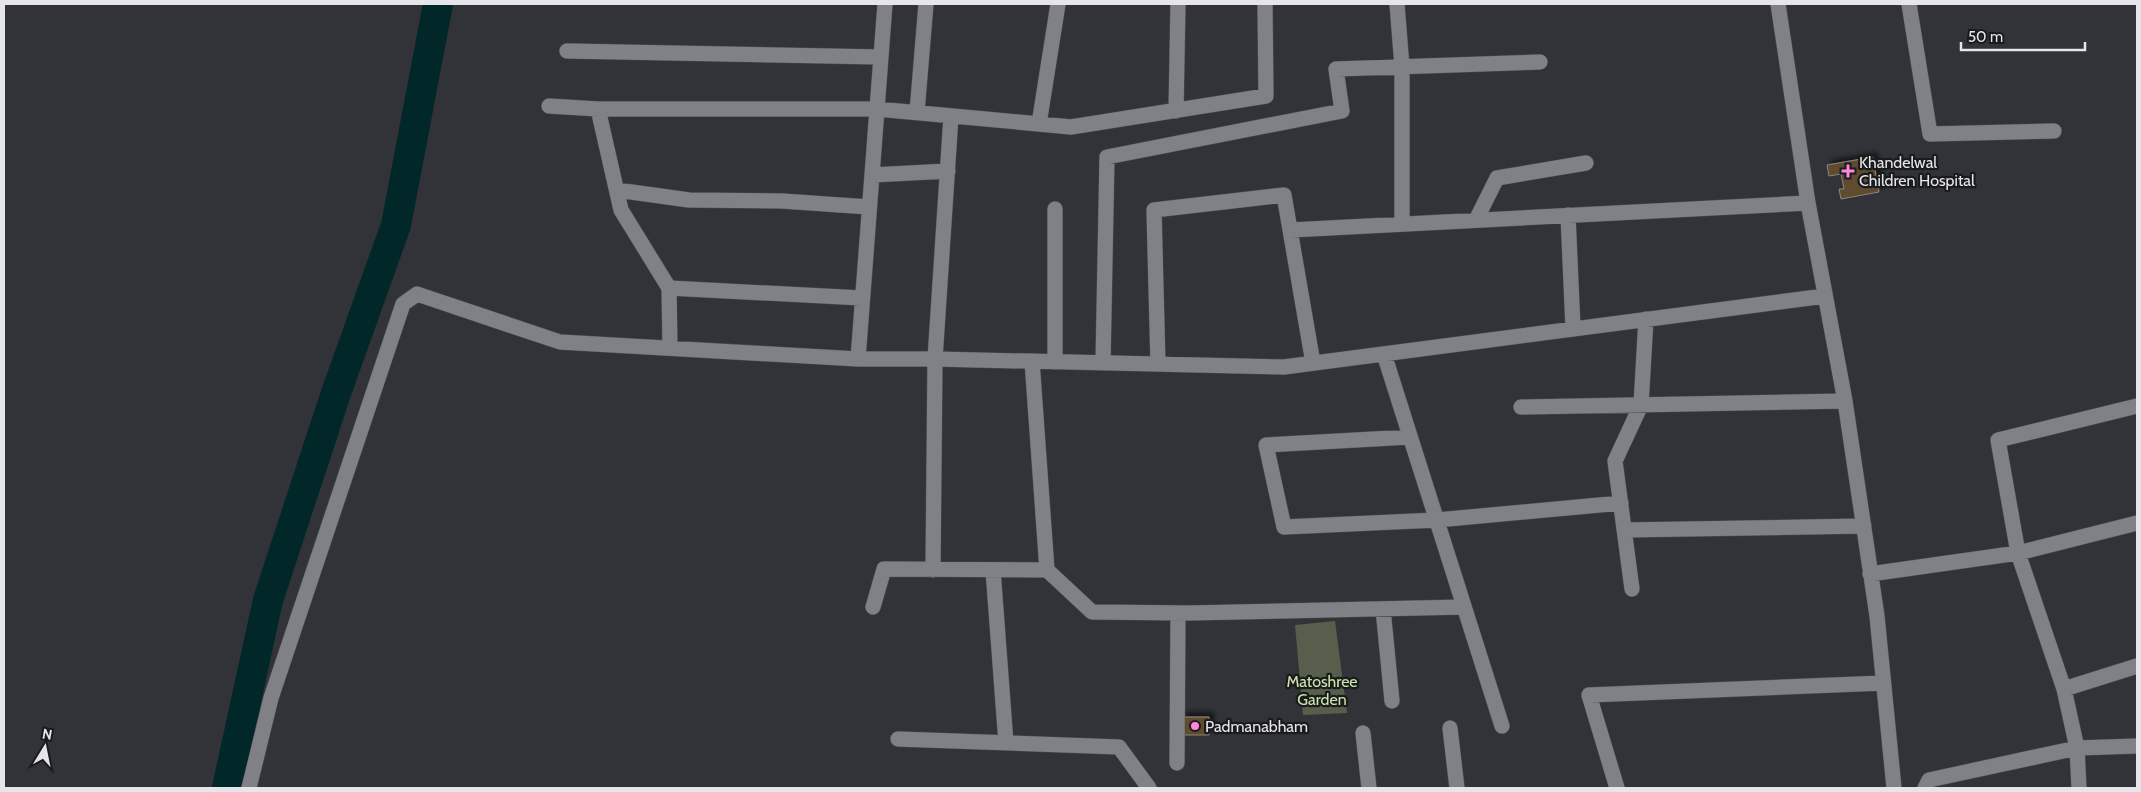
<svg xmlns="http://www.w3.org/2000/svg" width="2141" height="792" font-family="Cabin,sans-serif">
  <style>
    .green { fill: #575f4c }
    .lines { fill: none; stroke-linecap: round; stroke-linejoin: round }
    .river { stroke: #012728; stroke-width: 30 }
    .building { fill: #604c2e; stroke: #89857f; filter: url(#shadow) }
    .minor-casing { stroke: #4f5055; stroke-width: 16 }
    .minor { stroke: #808187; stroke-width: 15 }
    .poi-dot { fill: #ff85df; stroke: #1a1b1d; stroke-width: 2 }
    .labels { text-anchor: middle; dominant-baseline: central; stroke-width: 4.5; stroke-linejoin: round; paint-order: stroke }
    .poi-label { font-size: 16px; fill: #e6e6ea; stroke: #1a1b1d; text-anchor: start }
    .park-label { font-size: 16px; fill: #cce5aa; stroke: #1a1b1d }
  </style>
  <defs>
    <filter id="shadow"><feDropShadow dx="4.5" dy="-4.5" stdDeviation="2.5" flood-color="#0009"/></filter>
  </defs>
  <rect width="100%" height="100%" fill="#323338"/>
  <path class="green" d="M 1335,621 L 1347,713 L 1303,715 L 1295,625 Z"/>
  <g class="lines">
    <path class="river" d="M 227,788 L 268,600 L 336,393 L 396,225 L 438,4"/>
  </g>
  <path class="building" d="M 1873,157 L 1879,192 L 1841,199 L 1839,189 L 1844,189 L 1841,174 L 1829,176 L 1827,165 Z
    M 1181,717 L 1209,717 L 1209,735 L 1181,735 Z"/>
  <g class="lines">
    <g class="minor-casing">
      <path id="minor" d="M 1397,4 L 1402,67 L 1402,224
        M 1778,4 L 1808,203 L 1845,401 L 1877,616 L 1894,788
        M 1909,4 L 1930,134 L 2054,131
        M 567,51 L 881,57
        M 549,106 L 598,109 L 877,109 L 1071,127 L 1266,96 L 1265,4
        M 598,109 L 621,210 L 669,288 L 670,348
        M 1176,111 L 1178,4
        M 917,112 L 926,4
        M 1039,124 L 1058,4
        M 872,175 L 948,171
        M 617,190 L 689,200 L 782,201 L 869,207
        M 1568,215 L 1573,328
        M 1476,220 L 1497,178 L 1586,163
        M 1291,230 L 1808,203
        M 669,288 L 862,298
        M 1384,354 L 1502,726
        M 858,359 L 935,359 L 1284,367 L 1825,296
        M 1032,361 L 1047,570
        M 1055,362 L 1055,209
        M 1103,363 L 1107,157 L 1342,111 L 1336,69 L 1540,62
        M 1158,364 L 1154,210 L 1284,195 L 1313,363
        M 1521,407 L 1845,401
        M 1410,437 L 1266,445 L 1284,527 L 1437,520 L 1621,503
        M 1624,530 L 1864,526
        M 933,570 L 935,359 L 951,116
        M 993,570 L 1006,743
        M 1870,574 L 2018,553 L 2137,523
        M 1632,589 L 1615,461 L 1641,405 L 1646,319
        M 873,607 L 884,569 L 1047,570 L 1092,612 L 1189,613 L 1464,607
        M 1383,609 L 1392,701
        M 2064,689 L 2137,666
        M 1450,728 L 1457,788
        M 1363,733 L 1369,788
        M 898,739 L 1119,747 L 1149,788
        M 1177,763 L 1178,613
        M 249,788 L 271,698 L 403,304 L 417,294 L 560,342 L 858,359 L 885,4
        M 1617,788 L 1589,695 L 1883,683
        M 1925,788 L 1929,780 L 2077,748 L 2137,746
        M 2079,788 L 2077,748 L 2064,689 L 2018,553 L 1998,440 L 2137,406"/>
    </g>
    <use href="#minor" class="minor"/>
  </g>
  <g class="poi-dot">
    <path d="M1845.5 163.5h5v5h5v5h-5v5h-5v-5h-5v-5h5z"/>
    <circle cx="1195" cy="726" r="5"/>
  </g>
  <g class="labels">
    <g class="poi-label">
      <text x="1859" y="162">Khandelwal<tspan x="1859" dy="18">Children Hospital</tspan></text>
      <text x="1205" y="726">Padmanabham</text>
    </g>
    <g class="park-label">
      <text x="1322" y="681">Matoshree<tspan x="1322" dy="18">Garden</tspan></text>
    </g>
  </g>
  <rect width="2141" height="792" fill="none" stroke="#e6e6ea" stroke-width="10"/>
  <g transform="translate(45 747) rotate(10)" stroke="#1a1b1d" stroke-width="4" paint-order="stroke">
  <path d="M0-4L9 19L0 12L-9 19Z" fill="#e6e6ea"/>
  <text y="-8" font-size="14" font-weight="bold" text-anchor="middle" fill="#e6e6ea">N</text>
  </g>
  <path d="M1961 42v8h124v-8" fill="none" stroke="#e6e6ea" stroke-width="2.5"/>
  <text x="1968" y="42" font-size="15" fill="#e6e6ea" stroke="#1a1b1d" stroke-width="4" paint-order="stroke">50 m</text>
</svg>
